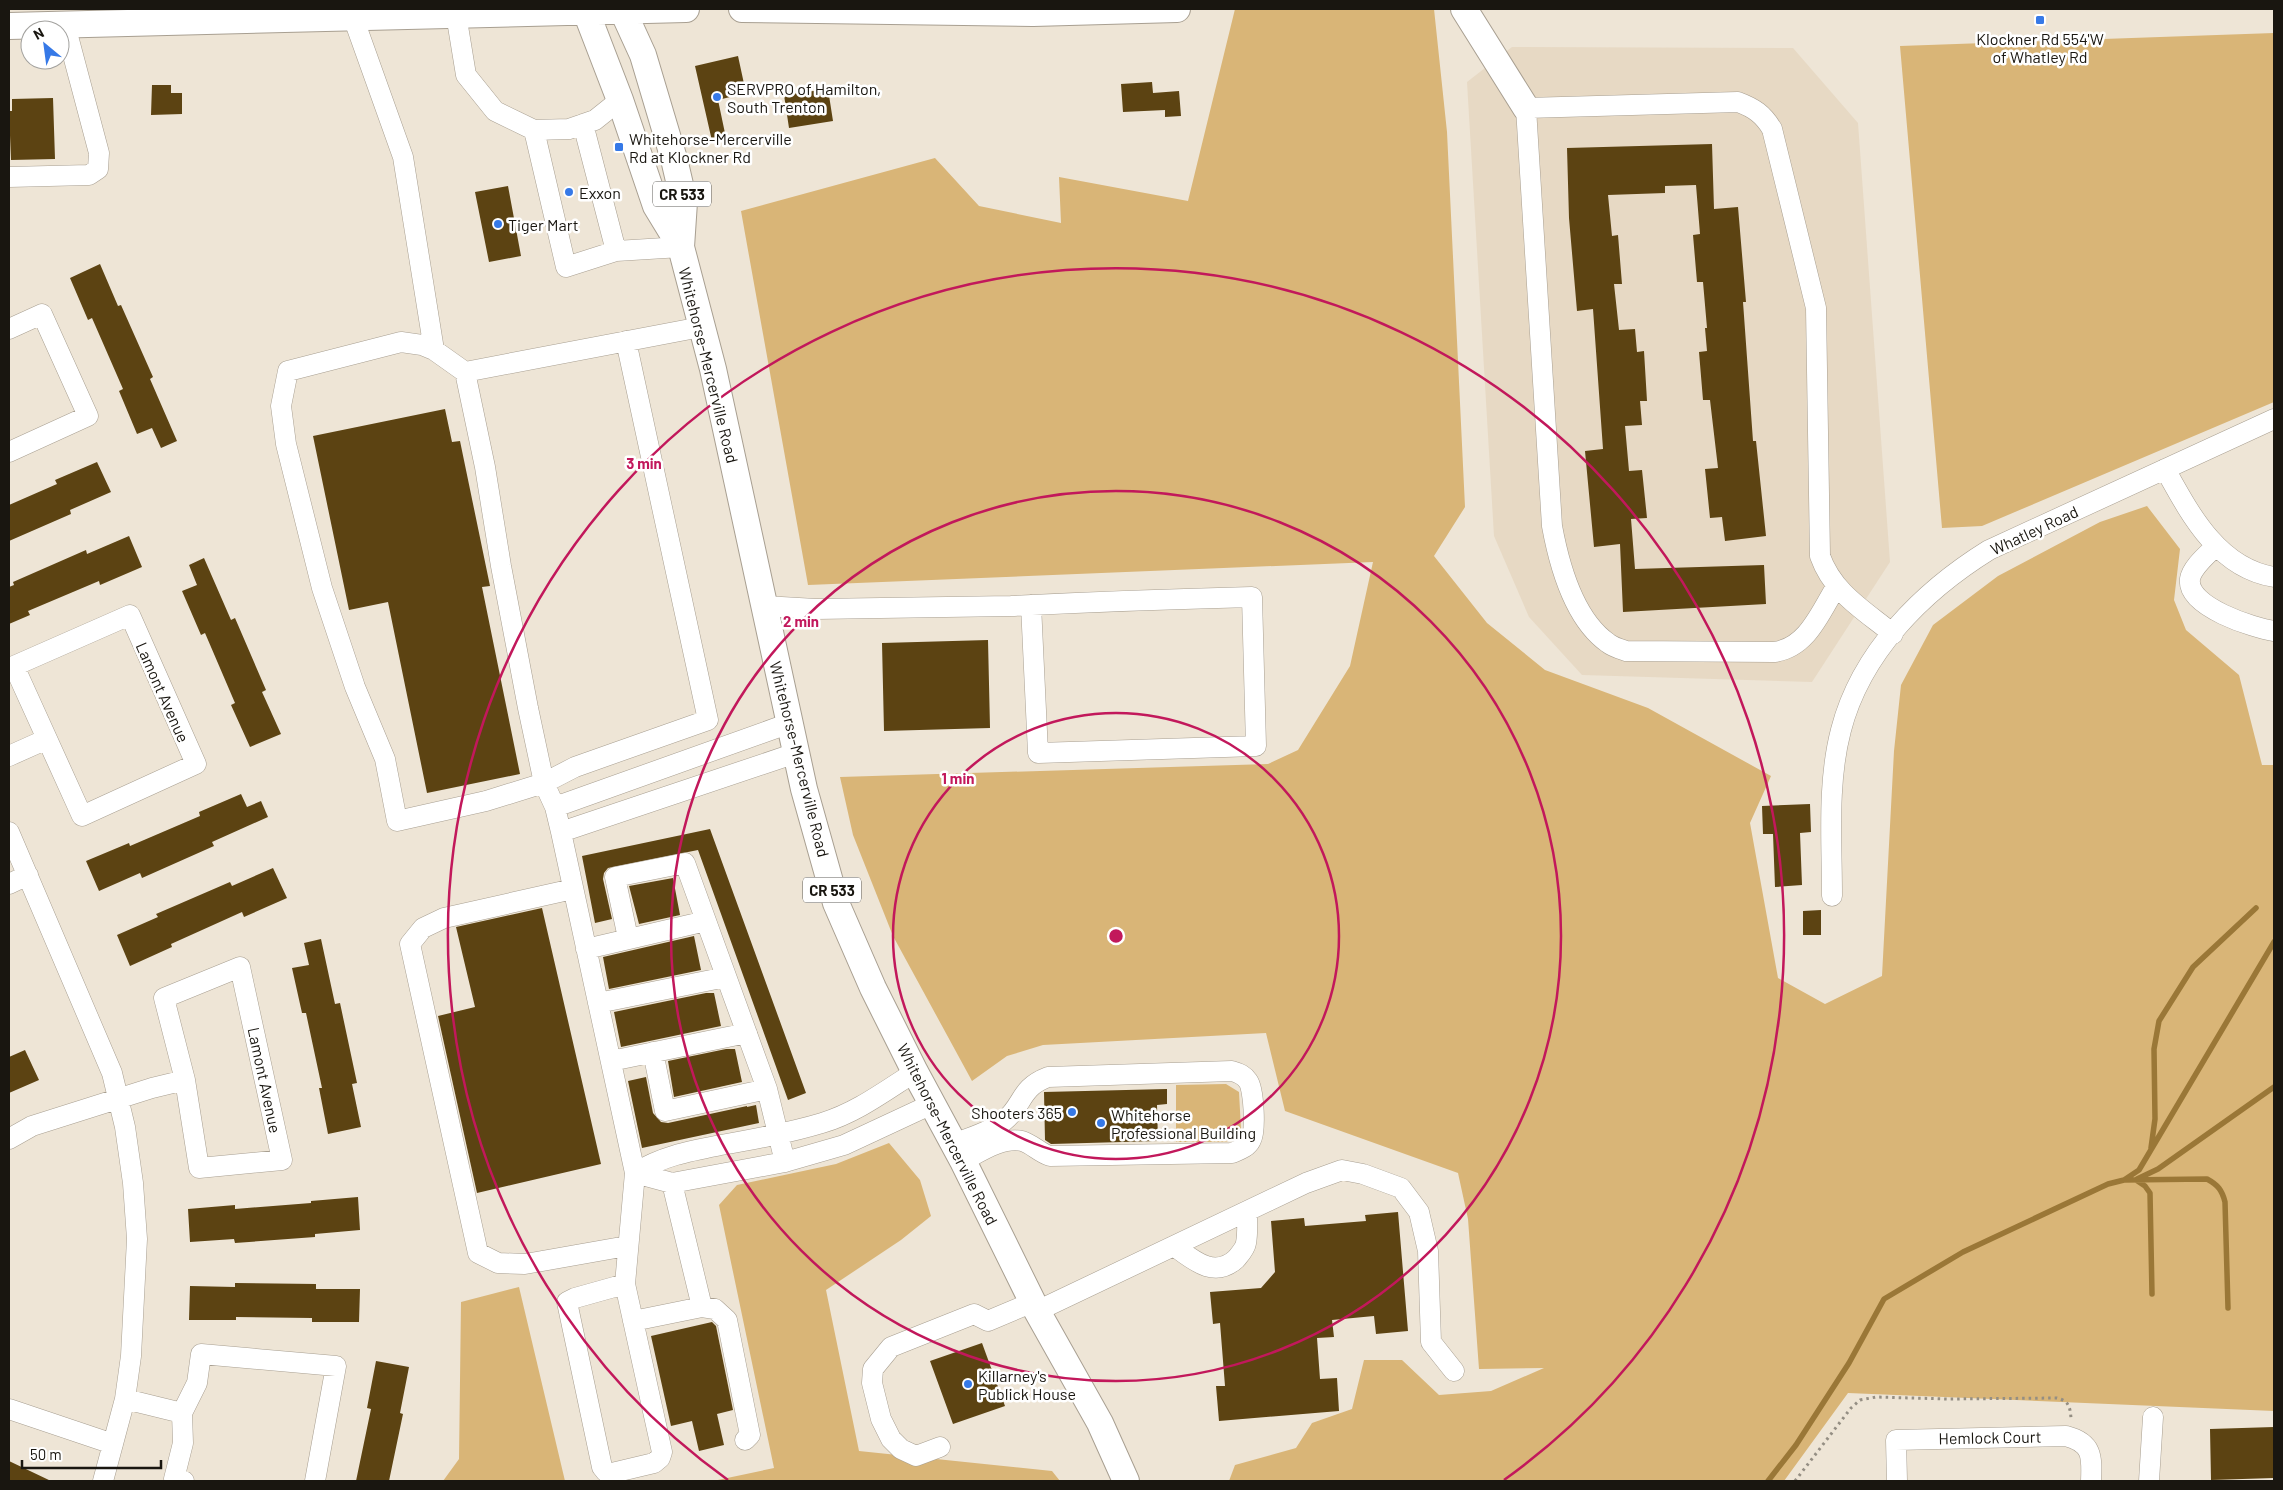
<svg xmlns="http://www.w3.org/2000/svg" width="2283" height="1490" font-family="Barlow,sans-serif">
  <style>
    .built { fill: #e7d9c4 }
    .green { fill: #d9b577 }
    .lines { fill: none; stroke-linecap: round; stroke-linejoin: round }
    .stream { stroke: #9a7737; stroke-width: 5.5 }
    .building { fill: #5c4312 }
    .minor-casing { stroke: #a89f91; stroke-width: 21 }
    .major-casing { stroke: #a89f91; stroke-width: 28 }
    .path { stroke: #948e83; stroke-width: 3; stroke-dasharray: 2.5 4; stroke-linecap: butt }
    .minor { stroke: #fff; stroke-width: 20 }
    .major { stroke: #fff; stroke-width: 26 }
    .ring { fill: none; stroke: #c2185b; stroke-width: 2.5 }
    .poi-dot { fill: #3679e7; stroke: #fff; stroke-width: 2 }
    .labels { text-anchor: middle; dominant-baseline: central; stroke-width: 5; stroke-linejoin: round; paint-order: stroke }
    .shield { fill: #fff; stroke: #5e5c58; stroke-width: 1 }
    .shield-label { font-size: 15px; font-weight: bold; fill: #191610 }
    .poi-label { font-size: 16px; fill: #191610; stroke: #fff; text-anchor: start }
    .street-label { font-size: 16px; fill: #191610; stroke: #fff }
    .centre { fill: #c2185b; stroke: #fff; stroke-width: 2.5 }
    .ring-label { font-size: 15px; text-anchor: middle; font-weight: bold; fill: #c2185b; stroke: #fff; stroke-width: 5; stroke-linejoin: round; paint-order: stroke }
  </style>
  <rect width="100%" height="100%" fill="#eee5d6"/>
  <path class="built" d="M 1512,47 L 1793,48 L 1858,123 L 1890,562 L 1812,682 L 1582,675 L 1529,617 L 1494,536 L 1467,82 Z"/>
  <path class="green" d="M 1235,9 L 1434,9 L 1447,132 L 1465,507 L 1434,556 L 1487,623 L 1545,670 L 1648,708 L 1771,776 L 1750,823 L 1778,978 L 1825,1004 L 1882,976 L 1894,751 L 1901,685 L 1933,625 L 1998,576 L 2100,522 L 2147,506 L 2180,549 L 2174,600 L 2186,630 L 2239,675 L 2262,765 L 2274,765 L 2274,1411 L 1848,1393 L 1784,1481 L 1229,1481 L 1235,1465 L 1296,1448 L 1312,1423 L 1352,1409 L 1364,1360 L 1402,1360 L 1439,1395 L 1491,1391 L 1544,1368 L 1479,1369 L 1468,1219 L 1458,1173 L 1285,1111 L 1266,1033 L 1043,1045 L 1007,1056 L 972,1081 L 893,936 L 853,835 L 840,777 L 1268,764 L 1298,750 L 1350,666 L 1373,562 L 808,585 L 741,211 L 935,158 L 979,206 L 1061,223 L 1059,177 L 1188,201 Z
    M 2274,33 L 2274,402 L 1982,526 L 1942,528 L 1900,46 Z
    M 1226,1084 L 1239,1092 L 1241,1129 L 1236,1138 L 1225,1142 L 1176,1142 L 1176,1085 Z
    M 889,1143 L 920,1180 L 931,1216 L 901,1240 L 826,1290 L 859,1451 L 1052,1471 L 1060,1481 L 713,1481 L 774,1468 L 719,1205 L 737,1185 L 836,1164 Z
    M 519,1287 L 565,1481 L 443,1481 L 459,1459 L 461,1302 Z"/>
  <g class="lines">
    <path class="stream" d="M 2151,1148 L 2155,1119 L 2154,1049 L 2159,1021 L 2193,967 L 2256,908
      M 2137,1179 L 2158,1169 L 2274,1087
      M 2124,1180 L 2139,1170 L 2274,942
      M 2136,1180 L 2145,1186 L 2150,1193 L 2152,1294
      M 1768,1481 L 1796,1445 L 1849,1363 L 1884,1299 L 1963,1252 L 2108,1184 L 2124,1180 L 2207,1179 C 2218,1185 2222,1190 2225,1202 L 2228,1308"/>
  </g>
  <path class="building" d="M 738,56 L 746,93 L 718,100 L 726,138 L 712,141 L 695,66 Z
    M 1152,82 L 1153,93 L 1179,91 L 1181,116 L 1165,117 L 1165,110 L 1123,112 L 1121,84 Z
    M 152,85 L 171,85 L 171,93 L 182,93 L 182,114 L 151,115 Z
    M 828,89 L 833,121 L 789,128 L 784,95 Z
    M 53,98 L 55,159 L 11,160 L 9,111 L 12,111 L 12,99 Z
    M 1712,144 L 1714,209 L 1738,207 L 1746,302 L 1743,302 L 1753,441 L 1756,441 L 1766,536 L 1725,541 L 1722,517 L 1710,518 L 1705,469 L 1718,468 L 1710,400 L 1703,400 L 1699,352 L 1707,351 L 1705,328 L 1707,328 L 1703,282 L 1697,282 L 1693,235 L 1700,234 L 1696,185 L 1665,186 L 1665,193 L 1608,195 L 1612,236 L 1618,235 L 1622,284 L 1614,284 L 1619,330 L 1635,329 L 1637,352 L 1644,351 L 1647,401 L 1640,401 L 1642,425 L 1625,426 L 1629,471 L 1642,470 L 1647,518 L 1631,519 L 1635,569 L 1764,565 L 1766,604 L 1623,612 L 1620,544 L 1594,547 L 1585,451 L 1603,449 L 1593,309 L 1577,311 L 1569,218 L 1567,148 Z
    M 508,186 L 521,256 L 489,262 L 475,192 Z
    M 100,264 L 118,306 L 121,305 L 153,377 L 150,379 L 177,441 L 161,448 L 152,428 L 137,434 L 119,391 L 123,389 L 92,318 L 88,320 L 70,278 Z
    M 445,409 L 452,442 L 460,441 L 490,586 L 482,587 L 520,774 L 427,793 L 388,602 L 349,610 L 313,436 Z
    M 97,462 L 111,492 L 70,510 L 71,514 L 9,541 L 9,505 L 57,484 L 55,480 Z
    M 129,536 L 142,567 L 100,585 L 99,581 L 28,611 L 30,615 L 9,624 L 9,587 L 14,585 L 13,582 L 86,550 L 87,554 Z
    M 204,558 L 231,620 L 235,618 L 266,690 L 262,692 L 281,734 L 250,747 L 231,705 L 235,703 L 205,633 L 201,635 L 182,591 L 197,585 L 189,565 Z
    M 988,640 L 990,728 L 884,731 L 882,643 Z
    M 241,794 L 247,807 L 261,801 L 268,817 L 212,842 L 214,846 L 142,878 L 140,873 L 99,891 L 86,861 L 129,843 L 130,846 L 200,816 L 199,812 Z
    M 1810,804 L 1811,832 L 1800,833 L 1802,885 L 1775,887 L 1773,834 L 1763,834 L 1762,806 Z
    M 710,829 L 806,1093 L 788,1100 L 698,850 L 608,868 L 604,873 L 603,879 L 612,919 L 595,923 L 582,856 Z
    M 273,868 L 287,898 L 244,917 L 242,912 L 171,944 L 172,947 L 130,966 L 117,935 L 158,917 L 156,914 L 230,882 L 232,886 Z
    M 673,878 L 680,915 L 639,924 L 629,886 Z
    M 542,908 L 601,1164 L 477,1193 L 438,1016 L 475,1007 L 456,927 Z
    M 1821,910 L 1821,935 L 1803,935 L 1803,911 Z
    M 694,936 L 701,970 L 609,989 L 603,957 Z
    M 321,939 L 335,1004 L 340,1003 L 357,1083 L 352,1084 L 361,1127 L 328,1134 L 319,1088 L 322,1088 L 306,1013 L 302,1013 L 292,968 L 309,965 L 304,943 Z
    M 706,993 L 714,993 L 721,1026 L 621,1047 L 614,1012 Z
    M 726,1049 L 735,1049 L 742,1082 L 674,1097 L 668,1061 Z
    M 25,1050 L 39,1080 L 9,1093 L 9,1057 Z
    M 646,1077 L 653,1113 L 661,1122 L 668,1123 L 747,1106 L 747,1107 L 756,1105 L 759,1123 L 642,1148 L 628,1081 Z
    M 1167,1089 L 1167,1104 L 1157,1105 L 1158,1141 L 1051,1144 L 1045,1140 L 1044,1092 Z
    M 358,1197 L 360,1230 L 315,1234 L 315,1237 L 235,1243 L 234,1239 L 190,1242 L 188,1209 L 235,1205 L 235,1209 L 311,1203 L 311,1201 Z
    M 1398,1212 L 1408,1331 L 1376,1334 L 1374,1316 L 1332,1320 L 1334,1337 L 1317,1338 L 1320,1379 L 1337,1378 L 1339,1411 L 1219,1421 L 1216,1386 L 1225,1386 L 1220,1323 L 1213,1324 L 1210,1292 L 1261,1288 L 1275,1272 L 1271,1221 L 1304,1218 L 1305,1226 L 1366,1221 L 1365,1215 Z
    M 235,1283 L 316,1284 L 316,1289 L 360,1289 L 359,1322 L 312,1322 L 312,1318 L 236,1317 L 236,1320 L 189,1320 L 190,1286 L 235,1287 Z
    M 712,1322 L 716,1326 L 733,1410 L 717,1414 L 724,1445 L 699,1451 L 692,1421 L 671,1426 L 651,1336 Z
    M 982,1343 L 1005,1406 L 953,1424 L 930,1361 Z
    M 376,1361 L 409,1367 L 400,1413 L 403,1414 L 389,1481 L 356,1481 L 371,1409 L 367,1408 Z
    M 2274,1427 L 2274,1478 L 2211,1480 L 2210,1429 Z
    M 9,1461 L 51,1481 L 9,1481 Z"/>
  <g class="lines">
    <g class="minor-casing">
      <path id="minor" d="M 456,14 L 466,75 L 495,111 L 534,130 L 569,129 L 595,120 L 620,100
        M 353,17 L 403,157 L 434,350
        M 534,130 L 566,267 L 616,251 L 583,124
        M 9,177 L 89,175 L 98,169 L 99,153 L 65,25
        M 616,251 L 681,247
        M 9,329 L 42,314 L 88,416 L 9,452
        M 465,372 L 701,327
        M 2165,469 C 2190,514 2218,568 2274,577
        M 2216,546 C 2207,555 2192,567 2190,579 C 2186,607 2254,628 2274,631
        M 1836,587 C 1820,613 1807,648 1774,652 L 1626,651 C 1620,649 1613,647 1608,643 C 1574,619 1559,564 1552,526 L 1526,108 L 1738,102 C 1754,108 1763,114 1772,129 L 1816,308 L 1820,556 C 1833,593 1864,610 1893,634
        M 764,606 L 816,609 L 1011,606 C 1091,602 1172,599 1252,597 L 1256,746 L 1038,753 L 1031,605
        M 130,615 L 196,764 L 82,816 L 14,666 Z
        M 9,756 L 47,739
        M 555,807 L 790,723
        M 9,832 L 112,1073 L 125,1127 L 133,1183 L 137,1239 L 131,1356 L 125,1399 L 103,1481
        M 561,832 L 796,753
        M 9,884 L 28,875
        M 573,889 L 444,918 L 423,928 L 410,944 L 478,1253 L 498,1263 L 525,1264 L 627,1246
        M 1832,896 C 1832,841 1827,783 1841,730 C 1861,652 1923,591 1989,550 L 2274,419
        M 628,938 L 615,877 L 685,863 L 767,1089 L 785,1162
        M 586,949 L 706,921
        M 240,967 L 282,1160 L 199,1168 L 185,1080 L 164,998 Z
        M 598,1003 L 726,977
        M 653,1052 L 665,1111 L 767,1089
        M 611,1061 L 747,1033
        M 9,1139 L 32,1126 L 152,1088 L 185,1080
        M 954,1144 C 970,1137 990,1132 1004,1121 C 1024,1105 1019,1088 1048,1077 L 1232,1071 C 1239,1073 1244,1075 1248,1081 C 1254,1089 1256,1132 1251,1140 C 1247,1148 1239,1150 1232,1153 L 1050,1156 C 1040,1153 1032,1144 1022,1141 C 1002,1137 980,1152 963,1161
        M 635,1173 L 672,1183 L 785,1162 L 844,1145 L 932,1104
        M 635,1173 C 662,1156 690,1151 721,1145 C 755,1139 789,1133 822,1123 C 856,1113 885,1091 915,1072
        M 1174,1246 C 1193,1260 1214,1279 1236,1259 C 1240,1254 1245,1249 1246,1243 C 1248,1233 1247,1221 1247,1211
        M 625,1284 L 575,1298 L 567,1302 L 602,1467 L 606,1472 L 612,1473 L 654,1463 L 660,1458 L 662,1452 L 625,1284 L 635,1173 L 561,832 L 555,807 L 544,783 L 528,708 L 501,566 L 485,467 L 465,372 L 434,350 L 422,345 L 401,342 L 288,371 L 281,406 L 286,444 L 322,588 L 355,687 L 385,759 L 397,821 L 486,801 L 544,783 L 575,767 L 708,720 L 626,341
        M 702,1307 L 715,1309 L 727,1320 L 750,1435 L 745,1440
        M 1037,1311 L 1306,1183 L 1342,1170 L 1363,1174 L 1401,1188 L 1419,1212 L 1428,1251 L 1431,1342 L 1454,1371
        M 633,1321 L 702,1307 L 672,1183
        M 125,1399 L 182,1413
        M 9,1409 L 113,1444
        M 940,1447 L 916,1456 L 901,1449 L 891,1439 L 881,1419 L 872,1383 L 873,1369 L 891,1347 L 974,1314 L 988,1321 L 1033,1302
        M 184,1481 L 174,1479 L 183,1443 L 182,1413 L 197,1383 L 201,1354 L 336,1366 L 315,1481
        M 1897,1481 L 1896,1440 L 2066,1436 C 2093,1443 2092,1457 2091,1481
        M 2149,1481 L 2153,1417"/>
    </g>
    <g class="major-casing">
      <path id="major" d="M 585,9 L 620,100 L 656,206 L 681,247 L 713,369 L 804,789 L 836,903 L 873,988 L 915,1072 L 963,1161 L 1037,1311 L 1100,1423 L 1126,1481
        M 622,9 L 643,55 L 674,159 L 684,202 L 681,247
        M 742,9 L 1033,13 L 1177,9
        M 1464,9 L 1526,108
        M 9,26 L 686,9"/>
    </g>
    <path class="path" d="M 1795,1481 L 1851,1408 L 1860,1400 L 1876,1397 L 1947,1399 L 2057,1398 C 2069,1401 2070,1407 2071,1418"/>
    <use href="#minor" class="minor"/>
    <use href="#major" class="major"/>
  </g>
  <g class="ring">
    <circle cx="1116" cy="936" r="223"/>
    <circle cx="1116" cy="936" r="445"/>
    <path d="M728 1480A668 668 0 1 1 1504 1480"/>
  </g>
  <g class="poi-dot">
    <rect x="2035" y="15" width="10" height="10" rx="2.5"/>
    <circle cx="717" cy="97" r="5"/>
    <rect x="614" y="142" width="10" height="10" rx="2.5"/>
    <circle cx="569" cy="192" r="5"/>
    <circle cx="498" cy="224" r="5"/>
    <circle cx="1072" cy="1112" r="5"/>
    <circle cx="1101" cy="1123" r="5"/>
    <circle cx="968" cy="1384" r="5"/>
  </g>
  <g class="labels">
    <g class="shield">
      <rect x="653" y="181.5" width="58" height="25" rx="4"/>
      <rect x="803" y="877.5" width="58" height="25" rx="4"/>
    </g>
    <g class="shield-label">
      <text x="682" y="194">CR 533</text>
      <text x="832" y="890">CR 533</text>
    </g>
    <g class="poi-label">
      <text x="2040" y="38" text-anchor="middle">Klockner Rd 554'W<tspan x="2040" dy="18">of Whatley Rd</tspan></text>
      <text x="727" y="88">SERVPRO of Hamilton,<tspan x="727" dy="18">South Trenton</tspan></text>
      <text x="629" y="138">Whitehorse-Mercerville<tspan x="629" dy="18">Rd at Klockner Rd</tspan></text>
      <text x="579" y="192">Exxon</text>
      <text x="508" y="224">Tiger Mart</text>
      <text x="1062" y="1112" text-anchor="end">Shooters 365</text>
      <text x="1111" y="1114">Whitehorse<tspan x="1111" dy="18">Professional Building</tspan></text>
      <text x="978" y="1375">Killarney's<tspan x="978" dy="18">Publick House</tspan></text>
    </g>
    <g class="street-label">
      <text transform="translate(709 365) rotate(76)">Whitehorse-Mercerville Road</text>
      <text transform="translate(2034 530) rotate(-25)">Whatley Road</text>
      <text transform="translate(163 692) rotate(66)">Lamont Avenue</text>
      <text transform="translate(800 759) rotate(76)">Whitehorse-Mercerville Road</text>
      <text transform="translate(265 1080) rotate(78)">Lamont Avenue</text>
      <text transform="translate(948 1134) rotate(63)">Whitehorse-Mercerville Road</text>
      <text transform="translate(1990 1437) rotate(-1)">Hemlock Court</text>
    </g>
  </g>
  <circle cx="1116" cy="936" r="8" class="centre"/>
  <g class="ring-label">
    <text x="644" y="469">3 min</text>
    <text x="801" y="627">2 min</text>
    <text x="958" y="784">1 min</text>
  </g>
  <rect width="2283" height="1490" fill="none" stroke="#191610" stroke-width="20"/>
  <g transform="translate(45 45) rotate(331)"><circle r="24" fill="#ffffff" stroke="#a3a29f"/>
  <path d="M0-4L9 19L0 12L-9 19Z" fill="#3679e7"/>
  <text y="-8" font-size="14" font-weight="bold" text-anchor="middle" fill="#191610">N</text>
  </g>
  <path d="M22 1460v8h139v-8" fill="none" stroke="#191610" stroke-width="2.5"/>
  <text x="30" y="1460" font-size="15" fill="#191610" stroke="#ffffff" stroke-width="4" paint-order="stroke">50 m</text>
</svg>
